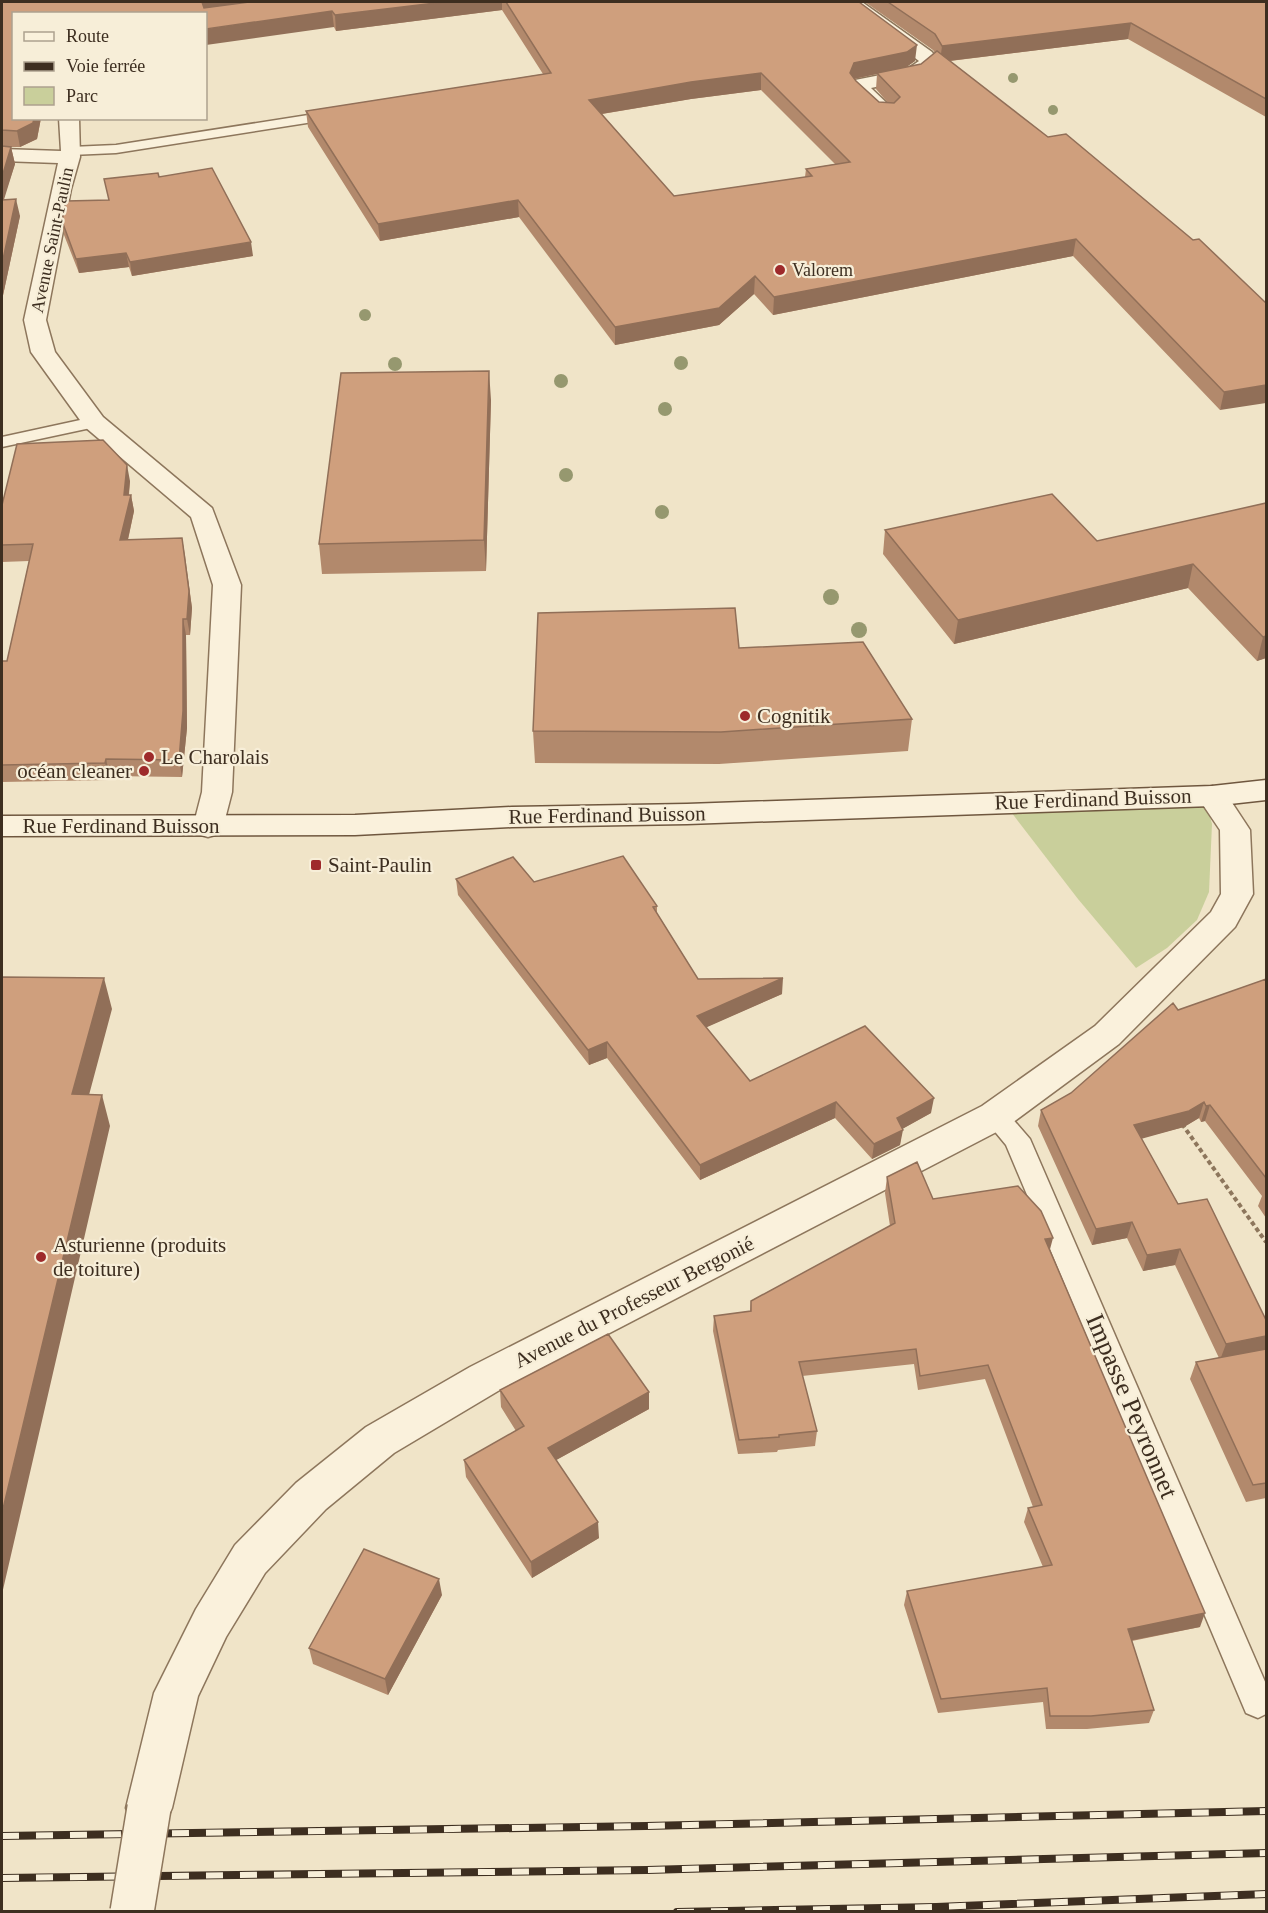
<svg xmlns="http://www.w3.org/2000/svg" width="1268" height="1913" font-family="'Times New Roman',serif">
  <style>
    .green { fill: #c9cf9b }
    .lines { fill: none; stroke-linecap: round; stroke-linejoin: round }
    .lane-casing { stroke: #8d765c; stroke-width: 3 }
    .street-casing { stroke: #8d765c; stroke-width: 3 }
    .secondary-casing { stroke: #6f573f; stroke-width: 3 }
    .path { stroke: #8d765c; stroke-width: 4; stroke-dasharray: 4.5 3; stroke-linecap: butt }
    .lane { fill: #faf1dc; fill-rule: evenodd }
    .street { fill: #faf1dc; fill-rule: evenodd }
    .secondary { fill: #faf1dc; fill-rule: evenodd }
    .rail-casing { stroke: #3d2e20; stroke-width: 8 }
    .rail { stroke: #f7eed8; stroke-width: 6; stroke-dasharray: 17; stroke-linecap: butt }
    .street-bridge-casing { stroke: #8d765c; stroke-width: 46; stroke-linecap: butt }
    .street-bridge { stroke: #faf1dc; stroke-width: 43 }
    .tree { fill: #96986f }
    .wall { fill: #b2896c; fill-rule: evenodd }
    .shaded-wall { fill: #916f58 }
    .building { fill: #cf9f7d; stroke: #916f58; stroke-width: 1.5; fill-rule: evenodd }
    .poi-dot { fill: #9e2a2b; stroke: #f7eed8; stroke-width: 2 }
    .labels { text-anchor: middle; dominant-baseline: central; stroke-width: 4.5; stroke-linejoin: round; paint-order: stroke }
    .far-street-label { font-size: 18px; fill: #3d2e20; stroke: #f7eed8 }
    .far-poi-label { font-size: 18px; fill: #3d2e20; stroke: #f7eed8; text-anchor: start }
    .poi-label { font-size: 21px; fill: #3d2e20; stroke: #f7eed8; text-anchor: start }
    .street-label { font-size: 21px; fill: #3d2e20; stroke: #f7eed8 }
    .near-street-label { font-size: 26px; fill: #3d2e20; stroke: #f7eed8 }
  </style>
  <rect width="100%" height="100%" fill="#f0e4c8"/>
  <path class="green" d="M 1206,802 L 1212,824 L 1209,892 L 1197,920 L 1167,948 L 1136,968 L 1078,899 L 1008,808 Z"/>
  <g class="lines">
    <g class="lane-casing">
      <path id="lane" d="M 340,110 L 347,114 L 345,117 L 116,153 L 71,155 L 64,151 L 71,147 L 116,145 Z
        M 94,417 L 100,418 L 103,422 L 100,426 L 2,447 L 2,437 Z
        M 995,1106 L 1004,1109 L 1030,1139 L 1266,1684 L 1266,1714 L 1258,1718 L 1246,1713 L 1006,1145 L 982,1116 L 986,1109 Z"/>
    </g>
    <g class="street-casing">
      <path id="street" d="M 842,2 L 862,2 L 932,52 L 938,62 L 919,78 L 871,88 L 893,109 L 896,113 L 893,117 L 879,117 L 856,96 L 851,88 L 855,80 L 906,70 L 919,61 Z
        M 59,118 L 79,118 L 80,157 L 71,189 L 46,320 L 55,352 L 103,417 L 212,508 L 241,585 L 232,792 L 223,827 L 219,834 L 208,837 L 197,834 L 193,827 L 202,792 L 213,585 L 191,517 L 85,427 L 31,352 L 24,320 L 58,163 L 2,161 L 2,149 L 61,151 Z
        M 1212,786 L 1223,789 L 1250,830 L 1253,894 L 1235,927 L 1119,1044 L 1008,1126 L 498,1391 L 394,1453 L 326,1509 L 265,1573 L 226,1637 L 198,1696 L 172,1808 L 165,1824 L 149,1831 L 133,1824 L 126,1808 L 154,1693 L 196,1609 L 235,1545 L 296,1483 L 366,1427 L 470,1367 L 982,1106 L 1095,1026 L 1211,912 L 1221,894 L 1220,830 L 1197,796 L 1201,789 Z"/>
    </g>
    <g class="secondary-casing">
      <path id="secondary" d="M 1266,780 L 1266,800 L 1212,806 L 687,824 L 512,827 L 355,835 L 2,836 L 2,816 L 355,815 L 512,807 L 687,804 L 1212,786 Z"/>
    </g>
    <path class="path" d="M 1182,1124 L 1266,1242"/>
    <use href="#lane" class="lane"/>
    <use href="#street" class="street"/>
    <use href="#secondary" class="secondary"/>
    <g class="rail-casing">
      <path id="rail" d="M 2,1836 L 646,1826 L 1266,1811
        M 2,1878 L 647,1870 L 1266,1853
        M 677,1912 L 936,1907 L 1266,1894"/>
    </g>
    <use href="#rail" class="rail"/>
    <g class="street-bridge-casing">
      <path id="street-bridge" d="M 132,1912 L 149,1808"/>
    </g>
    <use href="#street-bridge" class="street-bridge"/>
  </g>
  <g class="tree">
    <circle cx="1013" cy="78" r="5"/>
    <circle cx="1053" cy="110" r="5"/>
    <circle cx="365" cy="315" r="6"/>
    <circle cx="681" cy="363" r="7"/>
    <circle cx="395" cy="364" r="7"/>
    <circle cx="561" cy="381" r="7"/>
    <circle cx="665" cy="409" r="7"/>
    <circle cx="566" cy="475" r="7"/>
    <circle cx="662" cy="512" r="7"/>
    <circle cx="831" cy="597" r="8"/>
    <circle cx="859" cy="630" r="8"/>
  </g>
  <path class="wall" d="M 2,2 L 859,2 L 915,61 L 906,67 L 921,64 L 935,53 L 933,50 L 865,2 L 1266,2 L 1266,117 L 1128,39 L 950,61 L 1048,137 L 1266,303 L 1220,410 L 1073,256 L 773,315 L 754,294 L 719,325 L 615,345 L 519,217 L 380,241 L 308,127 L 306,111 L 543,74 L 502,10 L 336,31 L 334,27 L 206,14 L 14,118 L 41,118 L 37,139 L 20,147 L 11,147 L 15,164 L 3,200 L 20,216 L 2,300 ZM 877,74 L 876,89 L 888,103 L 879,102 L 854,79 ZM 761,90 L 835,164 L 806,169 L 805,177 L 674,196 L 602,114 L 691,99 Z
    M 159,177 L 253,256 L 132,276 L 129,267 L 79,273 L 64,235 L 62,221 Z
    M 491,400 L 486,571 L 322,574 L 319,544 Z
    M 130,481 L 129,495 L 131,495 L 134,511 L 128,540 L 182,538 L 185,555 L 192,608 L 190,635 L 186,635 L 187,728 L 182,777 L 110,776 L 109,780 L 2,782 L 2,661 L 7,661 L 29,561 L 2,562 L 2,505 Z
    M 1266,503 L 1266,658 L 1257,661 L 1188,588 L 954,644 L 883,554 L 885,530 L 1097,541 Z
    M 912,719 L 908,751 L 719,764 L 535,763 L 533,731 Z
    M 456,879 L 534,882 L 657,906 L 657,913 L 698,979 L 782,994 L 706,1027 L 750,1081 L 931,1113 L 902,1129 L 900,1145 L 872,1159 L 835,1118 L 700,1180 L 607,1058 L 589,1065 L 458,895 Z
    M 1266,979 L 1266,1218 L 1258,1206 L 1262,1196 L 1205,1121 L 1201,1122 L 1199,1118 L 1184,1127 L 1141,1138 L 1178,1204 L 1266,1320 L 1266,1498 L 1246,1502 L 1190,1379 L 1196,1362 L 1219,1358 L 1175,1265 L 1143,1271 L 1127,1238 L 1092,1245 L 1038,1126 L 1041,1110 L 1071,1093 L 1178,1010 Z
    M 887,1177 L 933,1199 L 1050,1250 L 1200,1627 L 1132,1641 L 1154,1710 L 1149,1723 L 1087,1729 L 1046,1729 L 1043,1702 L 938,1713 L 904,1605 L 907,1591 L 1043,1567 L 1024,1522 L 1028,1508 L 1033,1507 L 985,1379 L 918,1390 L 914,1364 L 802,1376 L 817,1431 L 815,1446 L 778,1450 L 777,1452 L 738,1454 L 713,1331 L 714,1316 L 750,1311 L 751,1301 L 890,1226 L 885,1193 Z
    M 500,1390 L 649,1392 L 649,1409 L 556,1460 L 599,1538 L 532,1578 L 466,1477 L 464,1460 L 516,1431 L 501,1407 Z
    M 442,1595 L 388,1695 L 313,1664 L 309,1648 Z"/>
  <path class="shaded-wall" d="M 195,2 L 262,2 L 197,14 Z
    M 444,2 L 502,2 L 502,10 L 336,31 L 335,15 Z
    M 332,11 L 334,27 L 206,45 L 206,29 Z
    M 1131,23 L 1128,39 L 940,62 L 942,46 Z
    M 917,45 L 915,61 L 905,68 L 853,79 L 850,73 L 854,63 Z
    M 761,73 L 761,90 L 691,99 L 589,116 L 589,100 L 691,82 Z
    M 34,118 L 41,118 L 37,139 L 20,147 L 17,131 Z
    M 11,147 L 15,164 L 2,206 L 2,177 Z
    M 16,199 L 20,216 L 2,300 L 2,264 Z
    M 518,200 L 519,217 L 380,241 L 378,224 Z
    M 1076,239 L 1073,256 L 773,315 L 774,297 Z
    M 251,242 L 253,256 L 132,276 L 130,262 Z
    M 126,253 L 129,267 L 79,273 L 76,259 Z
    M 755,276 L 754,294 L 719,325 L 615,345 L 615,327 Z
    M 489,371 L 491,400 L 486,571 L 484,540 Z
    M 1266,385 L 1266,403 L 1220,410 L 1224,392 Z
    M 127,465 L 130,481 L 127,511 L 124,495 Z
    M 131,495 L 134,511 L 124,557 L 120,540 Z
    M 182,538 L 192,608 L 190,635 L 187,619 Z
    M 1193,564 L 1188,588 L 954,644 L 958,620 Z
    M 183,619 L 186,635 L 187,728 L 182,777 L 179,760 Z
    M 1266,636 L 1266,658 L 1257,661 L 1263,637 Z
    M 106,759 L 110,776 L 109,780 L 105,763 Z
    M 104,978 L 112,1009 L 81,1125 L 72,1094 Z
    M 783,978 L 782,994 L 696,1032 L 697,1016 Z
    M 607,1042 L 607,1058 L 589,1065 L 588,1050 Z
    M 102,1095 L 110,1126 L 2,1594 L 2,1513 Z
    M 934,1098 L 931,1113 L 895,1133 L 897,1118 Z
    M 836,1102 L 835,1118 L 700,1180 L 700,1165 Z
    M 1204,1102 L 1199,1118 L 1184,1127 L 1130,1142 L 1134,1125 Z
    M 1210,1105 L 1205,1121 L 1201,1122 L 1206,1106 Z
    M 903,1130 L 900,1145 L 872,1159 L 874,1144 Z
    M 1132,1222 L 1127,1238 L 1092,1245 L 1096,1229 Z
    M 1053,1238 L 1049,1253 L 1045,1239 Z
    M 1180,1249 L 1175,1265 L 1143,1271 L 1147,1255 Z
    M 1266,1336 L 1266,1351 L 1220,1360 L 1226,1344 Z
    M 649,1392 L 649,1409 L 549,1464 L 548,1448 Z
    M 598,1522 L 599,1538 L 532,1578 L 531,1562 Z
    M 439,1579 L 442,1595 L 388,1695 L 385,1679 Z
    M 1205,1613 L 1200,1627 L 1123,1642 L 1128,1629 Z"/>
  <path class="building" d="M 2,2 L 202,2 L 204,8 L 249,2 L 444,2 L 335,15 L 332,11 L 206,29 L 206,14 L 14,14 L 14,118 L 34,118 L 33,123 L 17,131 L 2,130 Z
    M 506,2 L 859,2 L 917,45 L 907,52 L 854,63 L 850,73 L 856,81 L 879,102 L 894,103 L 900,97 L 877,73 L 921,64 L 937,51 L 1048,137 L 1066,134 L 1193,240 L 1199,239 L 1266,303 L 1266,385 L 1224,392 L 1076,239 L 774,297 L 755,276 L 719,308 L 615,327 L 518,200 L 378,224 L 306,111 L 551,73 ZM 761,73 L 850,162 L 806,169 L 812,176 L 674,196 L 589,100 L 691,82 Z
    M 888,2 L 1266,2 L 1266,99 L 1131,23 L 942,46 L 935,34 Z
    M 2,146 L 11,147 L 2,177 Z
    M 212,168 L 251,242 L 130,262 L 126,253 L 76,259 L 62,221 L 66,201 L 109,200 L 104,179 L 158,173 L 159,177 Z
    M 16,199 L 2,264 L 2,200 Z
    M 489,371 L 484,540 L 319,544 L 341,373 Z
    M 103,440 L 127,465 L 124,495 L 131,495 L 120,540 L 182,538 L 189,591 L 187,619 L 183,619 L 183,711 L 179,760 L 106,759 L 105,763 L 2,765 L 2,661 L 7,661 L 33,544 L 2,545 L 2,505 L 17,444 Z
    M 1052,494 L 1097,541 L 1266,503 L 1266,636 L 1263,637 L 1193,564 L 958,620 L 885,530 Z
    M 735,608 L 739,648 L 863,642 L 912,719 L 721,732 L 533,731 L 538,613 Z
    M 623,856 L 657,906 L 653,907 L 698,979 L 783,978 L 697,1016 L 750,1081 L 865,1026 L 934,1098 L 897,1118 L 903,1130 L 874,1144 L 836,1102 L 700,1165 L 607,1042 L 588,1050 L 456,879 L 513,857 L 534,882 Z
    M 2,977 L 104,978 L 72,1094 L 102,1095 L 2,1513 Z
    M 1266,979 L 1266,1178 L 1210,1105 L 1206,1106 L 1204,1102 L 1189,1111 L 1134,1125 L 1178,1204 L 1207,1199 L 1266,1320 L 1266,1336 L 1226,1344 L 1180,1249 L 1147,1255 L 1132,1222 L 1096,1229 L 1041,1110 L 1071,1093 L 1173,1003 L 1178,1010 Z
    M 917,1162 L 933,1199 L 1018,1186 L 1041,1211 L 1053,1238 L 1045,1239 L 1205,1613 L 1128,1629 L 1154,1710 L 1091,1716 L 1050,1716 L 1047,1688 L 941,1699 L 907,1591 L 1052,1565 L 1028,1508 L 1042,1505 L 988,1365 L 920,1376 L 916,1349 L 799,1362 L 817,1431 L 779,1435 L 779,1437 L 739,1440 L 714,1316 L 751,1311 L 751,1301 L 895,1223 L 887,1177 Z
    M 608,1334 L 649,1392 L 548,1448 L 598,1522 L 531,1562 L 464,1460 L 524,1426 L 500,1390 Z
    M 1266,1349 L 1266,1483 L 1253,1485 L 1196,1362 Z
    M 364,1549 L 439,1579 L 385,1679 L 309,1648 Z"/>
  <g class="poi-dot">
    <circle cx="780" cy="270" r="6"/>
    <circle cx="745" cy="716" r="6"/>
    <circle cx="149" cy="757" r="6"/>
    <circle cx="144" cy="771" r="6"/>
    <rect x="310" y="859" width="12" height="12" rx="3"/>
    <circle cx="41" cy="1257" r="6"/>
  </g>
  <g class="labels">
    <g class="far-street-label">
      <text transform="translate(52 240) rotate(-78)">Avenue Saint-Paulin</text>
    </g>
    <g class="far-poi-label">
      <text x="792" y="270">Valorem</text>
    </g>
    <g class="poi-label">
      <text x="757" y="716">Cognitik</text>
      <text x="161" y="757">Le Charolais</text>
      <text x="132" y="771" text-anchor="end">océan cleaner</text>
      <text x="328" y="865">Saint-Paulin</text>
      <text x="53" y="1245">Asturienne (produits<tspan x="53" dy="24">de toiture)</tspan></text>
    </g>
    <g class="street-label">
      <text transform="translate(1093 799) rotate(-2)">Rue Ferdinand Buisson</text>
      <text transform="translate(607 815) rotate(-1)">Rue Ferdinand Buisson</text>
      <text x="121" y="826">Rue Ferdinand Buisson</text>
      <text transform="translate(634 1302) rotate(-27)">Avenue du Professeur Bergonié</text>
    </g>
    <g class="near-street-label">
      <text transform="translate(1132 1406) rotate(67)">Impasse Peyronnet</text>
    </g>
  </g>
  <rect width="1268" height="1913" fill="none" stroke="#3d2e20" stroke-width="6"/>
  <rect x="12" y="12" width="195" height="108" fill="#f7eed8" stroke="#ada18e" stroke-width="1.5"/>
  <rect x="24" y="32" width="30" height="9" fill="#faf1dc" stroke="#ada18e" stroke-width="1.5"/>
  <text x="66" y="42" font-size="18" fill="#3d2e20">Route</text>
  <rect x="24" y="62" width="30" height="9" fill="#3d2e20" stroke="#ada18e" stroke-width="1.5"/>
  <text x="66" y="72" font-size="18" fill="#3d2e20">Voie ferrée</text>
  <rect x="24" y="87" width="30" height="18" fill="#c9cf9b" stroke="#ada18e" stroke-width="1.5"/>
  <text x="66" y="102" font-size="18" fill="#3d2e20">Parc</text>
</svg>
